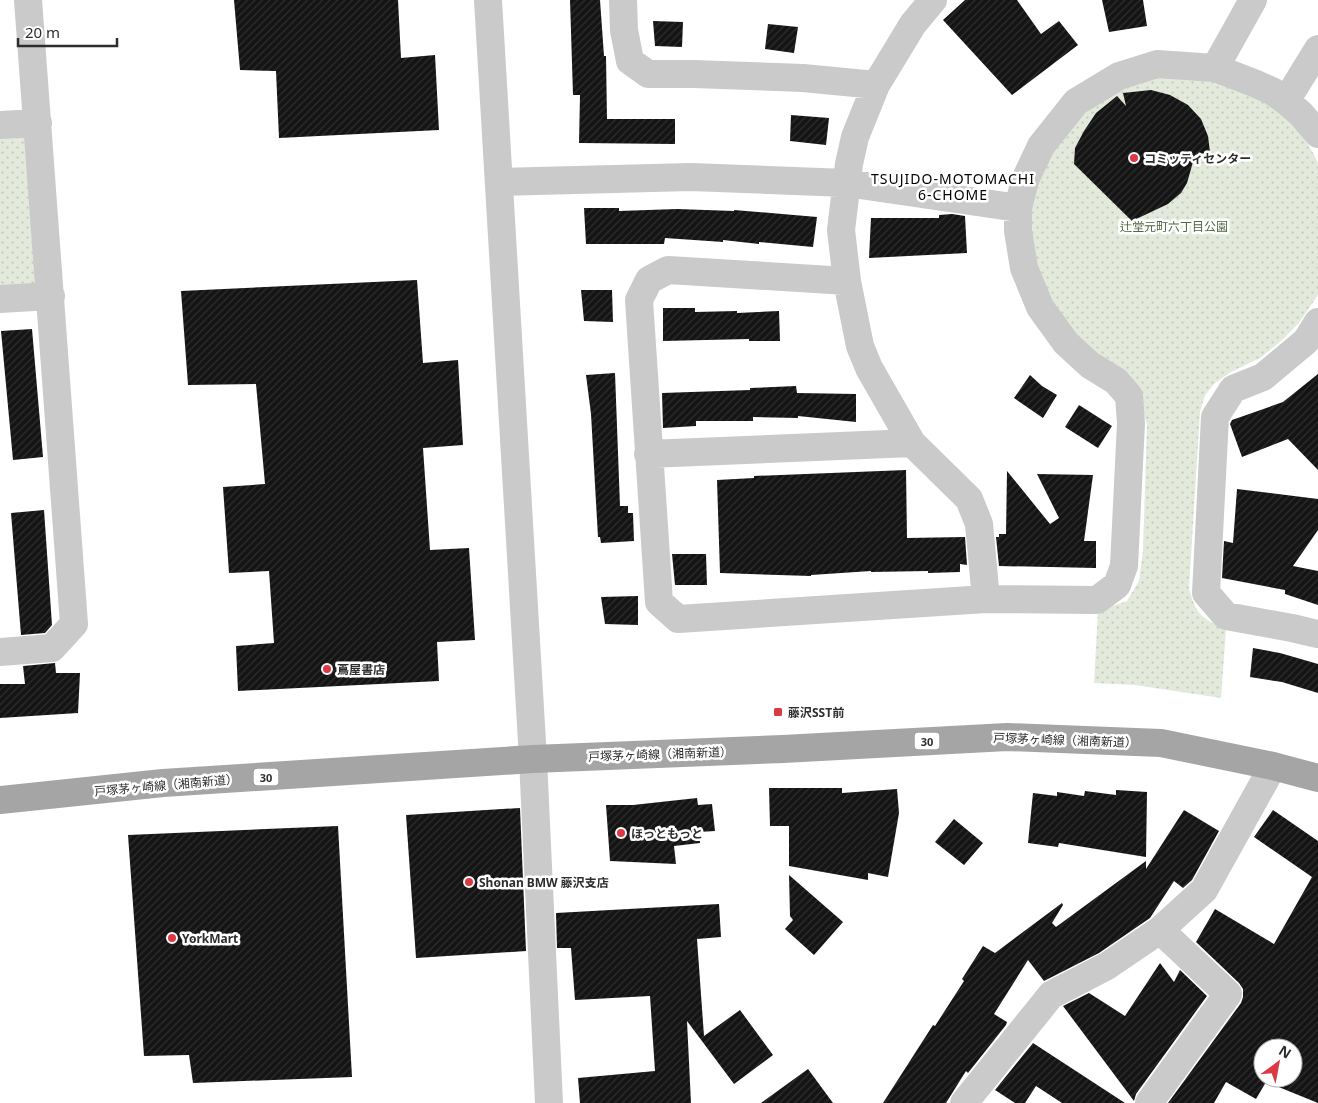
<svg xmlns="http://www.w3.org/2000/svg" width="1318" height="1103" font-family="'Noto Sans','Noto Sans JP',sans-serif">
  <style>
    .park { fill: url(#park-dots) }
    .building { fill: url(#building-hatch); fill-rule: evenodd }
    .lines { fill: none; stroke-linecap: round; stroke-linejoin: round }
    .minor { stroke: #cacaca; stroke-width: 28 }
    .tertiary { stroke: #cacaca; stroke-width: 28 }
    .primary { stroke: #a5a5a5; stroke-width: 28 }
    .poi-dot { fill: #db3943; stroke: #fff; stroke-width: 2 }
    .labels { text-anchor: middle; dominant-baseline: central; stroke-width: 5; stroke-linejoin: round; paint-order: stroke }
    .shield { fill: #fff; stroke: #6c6c6c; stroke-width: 1 }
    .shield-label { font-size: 11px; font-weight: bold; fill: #2d2d2d }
    .poi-label { font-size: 12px; font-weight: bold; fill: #2d2d2d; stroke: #fff; text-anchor: start }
    .park-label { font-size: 12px; fill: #50663e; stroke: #fff }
    .street-label { font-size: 12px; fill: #2d2d2d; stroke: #fff }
    .neighbourhood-label { font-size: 14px; letter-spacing: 1px; fill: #000; stroke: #fff }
  </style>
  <defs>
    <pattern id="park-dots" width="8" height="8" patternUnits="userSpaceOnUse" patternTransform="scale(1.25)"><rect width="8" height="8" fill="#e3eadc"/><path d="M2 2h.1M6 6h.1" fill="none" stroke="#c3c9bd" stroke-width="1.8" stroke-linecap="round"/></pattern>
    <pattern id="building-hatch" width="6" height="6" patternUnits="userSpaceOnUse" patternTransform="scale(1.25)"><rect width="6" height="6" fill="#141414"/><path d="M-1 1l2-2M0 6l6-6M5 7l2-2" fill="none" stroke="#2e2e2e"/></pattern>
  </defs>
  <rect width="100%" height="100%" fill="#fff"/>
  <path class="park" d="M 1159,77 C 1171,77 1185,76 1197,78 C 1252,86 1294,111 1318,163 L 1318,295 L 1299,323 L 1280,342 L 1260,358 L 1231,372 L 1215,383 L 1205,395 L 1200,412 L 1189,589 C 1197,616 1201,617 1226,630 L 1221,698 L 1135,685 L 1094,683 L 1098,611 L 1127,601 L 1139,581 L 1143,551 L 1147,425 L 1141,403 L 1080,343 L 1038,279 L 1027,221 L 1044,160 L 1090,105 L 1124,85 Z
    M 38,123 L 51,296 L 0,299 L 0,125 Z"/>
  <path class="building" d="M 234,0 L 398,0 L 401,58 L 435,55 L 439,130 L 279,138 L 276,71 L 240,70 Z
    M 570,0 L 600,0 L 604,56 L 606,56 L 607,119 L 675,119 L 675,144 L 579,143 L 580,95 L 573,95 Z
    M 965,0 L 1017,0 L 1041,34 L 1059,21 L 1078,45 L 1012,95 L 943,20 Z
    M 1102,0 L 1143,0 L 1147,26 L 1109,32 Z
    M 653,21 L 683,22 L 682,47 L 655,46 Z
    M 768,24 L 798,27 L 794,53 L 765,49 Z
    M 1151,90 L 1170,95 L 1188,105 L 1201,119 L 1208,136 L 1210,152 L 1195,155 L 1187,183 L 1181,193 L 1168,204 L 1132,221 L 1074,164 L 1075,148 L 1084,131 L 1096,113 L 1117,96 L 1126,106 L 1123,93 Z
    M 791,115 L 829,118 L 826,145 L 790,141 Z
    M 584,208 L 619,208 L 619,211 L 677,209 L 734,211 L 734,210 L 817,217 L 813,247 L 759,242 L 759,244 L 723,240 L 723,242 L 665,238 L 664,244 L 586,244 Z
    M 952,214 L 965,216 L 967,253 L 869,258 L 871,218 L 939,218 L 939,215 Z
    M 417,280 L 423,363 L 458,360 L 463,445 L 423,448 L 430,550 L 469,548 L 475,640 L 437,642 L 439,681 L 238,691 L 236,646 L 274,643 L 269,571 L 229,573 L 223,487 L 265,484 L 256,384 L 188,385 L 181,291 Z
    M 581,290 L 612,290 L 613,322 L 584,321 Z
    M 663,308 L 695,308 L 695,312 L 737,311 L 737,313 L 779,311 L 780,341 L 749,341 L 749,339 L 663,341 Z
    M 32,329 L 43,457 L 13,460 L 1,331 Z
    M 615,373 L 620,506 L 628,506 L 628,513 L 633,513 L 634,541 L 601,543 L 600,537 L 598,537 L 591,414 L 586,375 Z
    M 1318,374 L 1318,470 L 1288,439 L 1242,457 L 1230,424 L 1232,420 L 1283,402 Z
    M 1030,375 L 1042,386 L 1057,395 L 1043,418 L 1014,398 Z
    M 796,386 L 797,393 L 856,394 L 856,422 L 798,416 L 798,418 L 753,417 L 753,421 L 696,421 L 696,426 L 663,428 L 662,393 L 750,390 L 750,388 Z
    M 1079,405 L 1112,426 L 1098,448 L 1065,427 Z
    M 906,470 L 907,538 L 965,537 L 967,565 L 960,564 L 960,572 L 928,573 L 928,571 L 871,572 L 871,571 L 811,575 L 811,576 L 720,573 L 717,480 L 754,478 L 754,476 Z
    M 1007,471 L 1050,524 L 1059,518 L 1037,474 L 1093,475 L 1084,541 L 1096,541 L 1096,568 L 999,566 L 996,537 L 999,537 L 999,534 L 1006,534 Z
    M 1237,489 L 1318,499 L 1318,530 L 1293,566 L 1318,571 L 1318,605 L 1285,594 L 1285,590 L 1222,578 L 1224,541 L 1233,543 Z
    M 44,510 L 52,625 L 45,633 L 21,635 L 11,513 Z
    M 672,554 L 706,554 L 707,585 L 675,585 Z
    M 638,596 L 638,625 L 605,624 L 601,597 Z
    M 1253,648 L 1280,653 L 1318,664 L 1318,693 L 1282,682 L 1250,677 Z
    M 55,663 L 56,673 L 80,673 L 78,713 L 0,718 L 0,684 L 25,684 L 23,666 Z
    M 769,788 L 842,788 L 842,793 L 897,789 L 899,813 L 888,877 L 868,873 L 868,880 L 789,866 L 789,826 L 770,826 Z
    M 1116,790 L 1147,792 L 1146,857 L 1059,843 L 1058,847 L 1028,843 L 1033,793 L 1057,796 L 1057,792 L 1084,796 L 1085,791 L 1116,795 Z
    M 697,798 L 698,805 L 712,804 L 715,831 L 699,832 L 700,843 L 674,846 L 676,864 L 610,861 L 606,805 L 633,805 Z
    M 520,808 L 526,951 L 416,958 L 406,815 Z
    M 1184,810 L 1219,831 L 1192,880 L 1183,888 L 1174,881 L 1150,918 L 1099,953 L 1044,981 L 1028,960 L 994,1014 L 1007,1022 L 1006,1025 L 968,1073 L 966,1071 L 946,1103 L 883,1103 L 933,1025 L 935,1026 L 964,981 L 962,979 L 983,946 L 995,953 L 1062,903 L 1063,905 L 1052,923 L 1056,927 L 1146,861 L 1146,869 Z
    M 1273,810 L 1318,841 L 1318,1103 L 1266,1082 L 1256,1099 L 1226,1082 L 1214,1103 L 1168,1103 L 1241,1003 L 1243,997 L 1243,989 L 1239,983 L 1196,942 L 1215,909 L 1274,944 L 1312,877 L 1254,837 ZM 1263,1048 L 1293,1048 L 1293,1078 L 1263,1078 Z
    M 954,819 L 983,843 L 964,865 L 935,842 Z
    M 338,826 L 352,1077 L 193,1083 L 189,1055 L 144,1056 L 128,835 Z
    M 789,875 L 843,922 L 814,955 L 785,929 L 793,920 L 790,916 Z
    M 719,904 L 721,937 L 697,939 L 704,1036 L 740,1010 L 773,1055 L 734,1084 L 687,1021 L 691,1103 L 580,1103 L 578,1078 L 655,1071 L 650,996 L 575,1000 L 571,948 L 557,948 L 556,913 Z
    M 1160,963 L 1174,982 L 1180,970 L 1207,996 L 1136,1094 L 1134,1101 L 1063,1006 L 1089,993 L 1125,1016 Z
    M 1033,1043 L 1125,1103 L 1062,1103 L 1036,1086 L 1025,1103 L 1015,1103 L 995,1090 Z
    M 808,1069 L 833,1103 L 761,1103 Z"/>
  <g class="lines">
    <path class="minor" d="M 623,0 L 624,30 L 630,61 L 648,74 L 694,74 L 803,78 L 876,85
      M 933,0 L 913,24 L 876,85 L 855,137 L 849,164 L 841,230 L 847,281 L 860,346 L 869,368 L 912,443 L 969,499 L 979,524 L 986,599
      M 1215,68 L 1253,0
      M 1286,101 L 1318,49
      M 0,125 L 38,123
      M 500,182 L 691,177 L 846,183 L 1018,208
      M 847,281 L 668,270 L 649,280 L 639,300 L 659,602 L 678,619 L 986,599 L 1097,600 L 1117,585 L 1124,566 L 1131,423 L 1129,396 L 1116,381 L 1090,365 L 1066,343 L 1040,307 L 1024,268 L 1018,231 L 1018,208 L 1025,180 L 1041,146 L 1076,102 L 1119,76 L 1157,64 L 1215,68 L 1254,83 L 1272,91 L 1286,101 L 1301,114 L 1318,134
      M 0,299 L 51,296
      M 1318,322 L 1306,341 L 1263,377 L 1233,389 L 1215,417 L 1206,593 L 1226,616 L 1292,628 L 1318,634
      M 648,454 L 912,443
      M 0,652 L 52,648 L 74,624 L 28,0
      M 533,759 L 549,1103
      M 964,1103 L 1051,995 L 1107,966 L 1160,930 L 1204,890 L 1273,766
      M 1149,1103 L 1228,994 L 1160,930"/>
    <path class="tertiary" d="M 488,0 L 533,759"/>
    <path class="primary" d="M 0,800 L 163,783 L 533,759 L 783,749 L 1007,737 L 1161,743 L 1273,766 L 1318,778"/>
  </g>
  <g class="poi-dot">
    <circle cx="1134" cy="158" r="5"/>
    <circle cx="327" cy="669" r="5"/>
    <rect x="773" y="707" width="10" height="10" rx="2.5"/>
    <circle cx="621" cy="833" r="5"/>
    <circle cx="469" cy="882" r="5"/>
    <circle cx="172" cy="938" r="5"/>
  </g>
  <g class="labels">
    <g class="shield">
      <rect x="914.5" y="732.5" width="25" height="17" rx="4"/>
      <rect x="253.5" y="768.5" width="25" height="17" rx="4"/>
    </g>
    <g class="shield-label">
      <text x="927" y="741">30</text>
      <text x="266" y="777">30</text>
    </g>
    <g class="poi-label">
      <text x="1144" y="158">コミッティセンター</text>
      <text x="337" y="669">蔦屋書店</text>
      <text x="788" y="712">藤沢SST前</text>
      <text x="631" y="833">ほっともっと</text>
      <text x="479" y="882">Shonan BMW 藤沢支店</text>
      <text x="182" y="938">YorkMart</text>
    </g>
    <g class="park-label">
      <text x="1174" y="226">辻堂元町六丁目公園</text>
    </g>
    <g class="street-label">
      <text transform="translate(1065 740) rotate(2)">戸塚茅ヶ崎線（湘南新道）</text>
      <text transform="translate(660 754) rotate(-2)">戸塚茅ヶ崎線（湘南新道）</text>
      <text transform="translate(166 785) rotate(-5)">戸塚茅ヶ崎線（湘南新道）</text>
    </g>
    <g class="neighbourhood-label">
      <text x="953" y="178">TSUJIDO-MOTOMACHI<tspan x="953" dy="16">6-CHOME</tspan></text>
    </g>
  </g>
  <g transform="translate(1278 1063) rotate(32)"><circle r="24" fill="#ffffff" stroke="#ababab"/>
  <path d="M0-4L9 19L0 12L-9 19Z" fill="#db3943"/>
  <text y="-8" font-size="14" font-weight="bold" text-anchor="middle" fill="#2d2d2d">N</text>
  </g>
  <path d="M18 38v8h99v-8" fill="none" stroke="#2d2d2d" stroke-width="2.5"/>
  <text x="25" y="38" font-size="15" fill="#2d2d2d" stroke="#ffffff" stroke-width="4" paint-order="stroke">20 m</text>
</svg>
